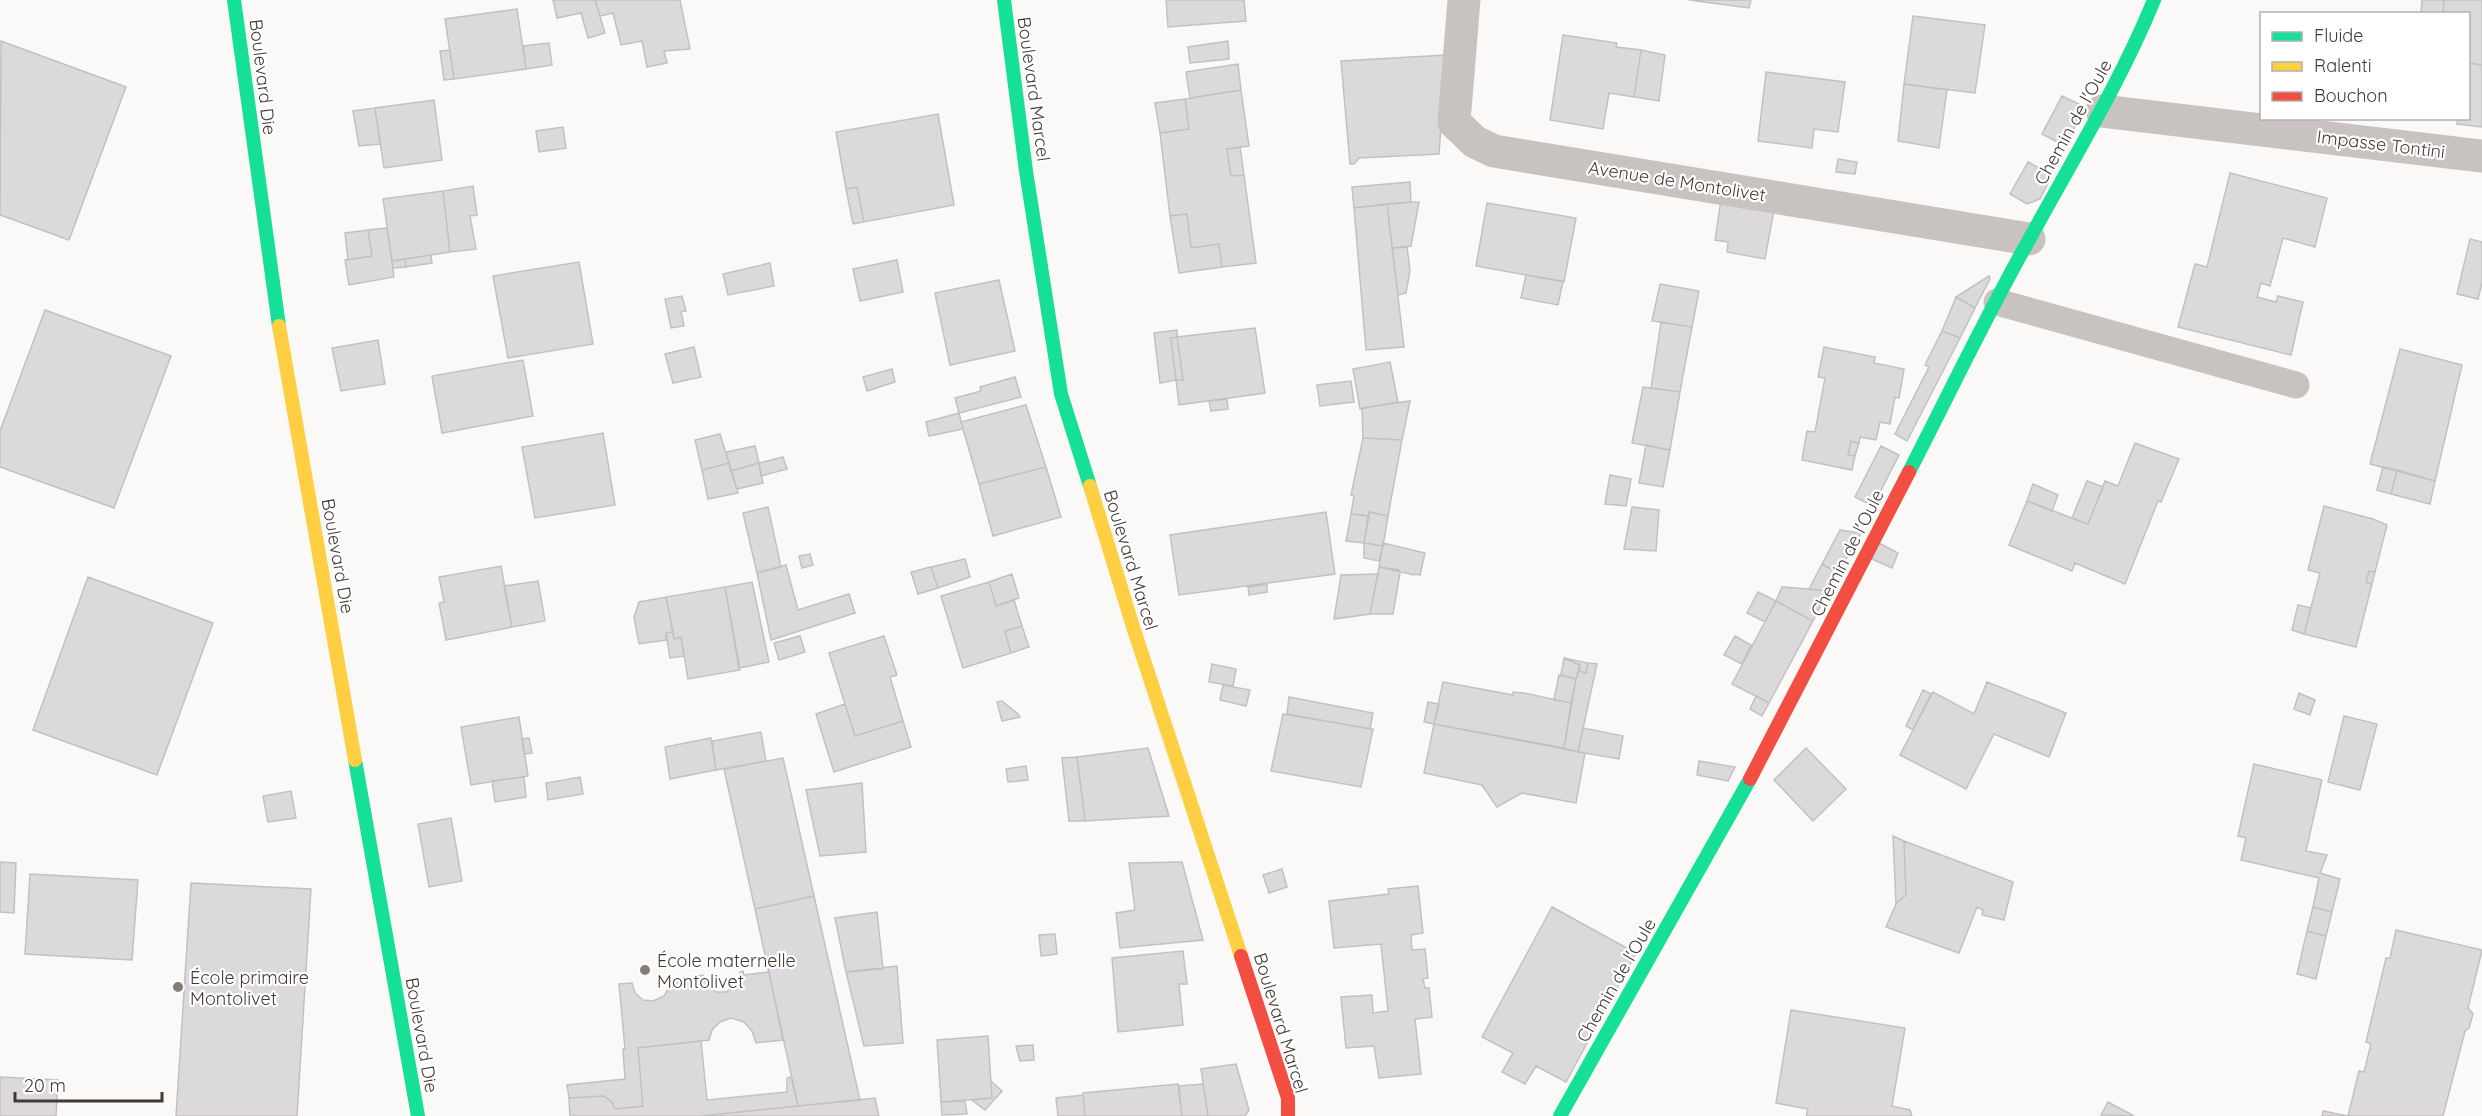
<svg xmlns="http://www.w3.org/2000/svg" width="2482" height="1116" font-family="Quicksand,sans-serif">
  <style>
    .building { fill: #dcd9dd; stroke: #c3c0c3; stroke-width: 1.5 }
    .lines { fill: none; stroke-linecap: round; stroke-linejoin: round }
    .lane { stroke: #c8c2c1; stroke-width: 27 }
    .street { stroke: #c8c2c1; stroke-width: 33 }
    .fast { stroke: #16e098; stroke-width: 14 }
    .slow { stroke: #ffcf43; stroke-width: 14 }
    .jam { stroke: #f24e42; stroke-width: 14 }
    .poi-dot { fill: #837c78; stroke: #fff; stroke-width: 2 }
    .labels { text-anchor: middle; dominant-baseline: central; stroke-width: 4.5; stroke-linejoin: round; paint-order: stroke }
    .street-label { font-size: 18px; fill: #423933; stroke: #fff }
    .poi-label { font-size: 18px; fill: #423933; stroke: #fff; text-anchor: start }
  </style>
  <rect width="100%" height="100%" fill="#fbf9f7"/>
  <path class="building" d="M 553,0 L 595,0 L 605,33 L 588,38 L 581,13 L 557,18 Z
    M 595,0 L 680,0 L 690,49 L 664,51 L 667,63 L 647,67 L 642,41 L 621,45 L 613,13 L 600,16 Z
    M 1166,0 L 1244,0 L 1246,21 L 1168,27 Z
    M 1689,0 L 1751,0 L 1749,8 Z
    M 2422,0 L 2444,0 L 2443,14 L 2421,14 Z
    M 2444,0 L 2482,0 L 2482,65 L 2468,63 L 2468,14 L 2443,14 Z
    M 517,9 L 526,69 L 454,79 L 445,19 Z
    M 1913,16 L 1985,25 L 1975,93 L 1904,84 Z
    M 1563,35 L 1617,43 L 1616,47 L 1641,50 L 1634,97 L 1609,93 L 1603,129 L 1550,120 Z
    M 1,41 L 126,87 L 69,240 L 0,215 Z
    M 1228,41 L 1229,59 L 1190,63 L 1188,47 Z
    M 549,43 L 552,65 L 526,69 L 523,46 Z
    M 450,50 L 454,79 L 444,80 L 440,51 Z
    M 1641,50 L 1665,55 L 1659,101 L 1634,97 Z
    M 1446,55 L 1439,154 L 1359,158 L 1354,164 L 1350,164 L 1341,61 Z
    M 2468,63 L 2482,65 L 2482,127 L 2457,124 L 2458,118 L 2468,118 Z
    M 1238,64 L 1241,90 L 1190,98 L 1186,72 Z
    M 1766,72 L 1845,82 L 1838,132 L 1814,129 L 1812,148 L 1758,141 Z
    M 1904,84 L 1947,90 L 1939,148 L 1898,141 Z
    M 1241,90 L 1249,146 L 1227,149 L 1231,176 L 1244,175 L 1256,263 L 1222,267 L 1219,244 L 1191,248 L 1187,214 L 1170,216 L 1160,133 L 1189,129 L 1185,99 Z
    M 2062,96 L 2085,107 L 2065,146 L 2042,134 Z
    M 1185,99 L 1189,129 L 1160,133 L 1155,103 Z
    M 434,100 L 442,160 L 384,168 L 375,108 Z
    M 375,108 L 380,144 L 359,146 L 353,111 Z
    M 938,114 L 954,205 L 864,222 L 857,187 L 846,189 L 836,132 Z
    M 563,127 L 566,148 L 539,152 L 536,131 Z
    M 1240,147 L 1244,175 L 1231,176 L 1227,149 Z
    M 1838,159 L 1857,162 L 1855,174 L 1836,172 Z
    M 2028,162 L 2052,175 L 2040,199 L 2027,204 L 2010,194 Z
    M 2230,173 L 2327,198 L 2315,247 L 2283,238 L 2270,286 L 2261,283 L 2257,297 L 2276,302 L 2278,296 L 2303,302 L 2291,355 L 2178,327 L 2195,264 L 2207,267 Z
    M 1410,182 L 1411,202 L 1354,208 L 1352,187 Z
    M 473,186 L 477,215 L 470,216 L 476,249 L 450,252 L 443,191 Z
    M 857,187 L 864,222 L 853,224 L 846,189 Z
    M 443,191 L 450,252 L 392,261 L 383,199 Z
    M 1721,200 L 1774,210 L 1765,259 L 1727,252 L 1728,242 L 1715,240 Z
    M 1411,202 L 1419,202 L 1411,246 L 1392,248 L 1387,204 Z
    M 1487,203 L 1576,218 L 1564,282 L 1476,266 Z
    M 1387,204 L 1404,347 L 1366,350 L 1354,208 Z
    M 1187,214 L 1191,248 L 1219,244 L 1222,267 L 1179,273 L 1170,216 Z
    M 387,228 L 394,277 L 349,285 L 345,260 L 372,256 L 368,230 Z
    M 368,230 L 372,256 L 348,260 L 345,233 Z
    M 2470,239 L 2482,242 L 2482,283 L 2478,299 L 2457,294 Z
    M 1407,247 L 1410,270 L 1406,293 L 1398,295 L 1392,248 Z
    M 431,255 L 432,263 L 406,267 L 405,259 Z
    M 405,259 L 406,267 L 393,268 L 392,261 Z
    M 897,260 L 903,292 L 860,301 L 853,269 Z
    M 579,262 L 593,344 L 508,358 L 493,276 Z
    M 770,263 L 774,286 L 728,295 L 723,274 Z
    M 1526,275 L 1563,281 L 1558,305 L 1521,298 Z
    M 1989,276 L 1990,279 L 1975,308 L 1956,297 Z
    M 999,280 L 1015,351 L 950,365 L 935,293 Z
    M 1660,284 L 1699,291 L 1692,327 L 1652,321 Z
    M 682,296 L 686,311 L 681,312 L 684,326 L 671,328 L 665,299 Z
    M 1956,297 L 1975,308 L 1960,338 L 1942,331 Z
    M 45,310 L 171,356 L 114,508 L 0,467 L 0,431 Z
    M 1661,322 L 1692,327 L 1680,392 L 1651,388 Z
    M 1255,328 L 1265,393 L 1179,405 L 1176,380 L 1183,380 L 1177,337 Z
    M 1177,330 L 1177,337 L 1171,338 L 1176,380 L 1160,383 L 1154,333 Z
    M 1942,331 L 1960,338 L 1907,441 L 1895,434 L 1929,367 L 1925,365 Z
    M 1177,337 L 1183,380 L 1176,380 L 1171,338 Z
    M 378,340 L 385,384 L 341,391 L 332,348 Z
    M 694,347 L 701,377 L 673,383 L 665,354 Z
    M 1824,347 L 1875,357 L 1874,363 L 1904,369 L 1899,398 L 1895,397 L 1890,424 L 1880,422 L 1876,440 L 1860,437 L 1859,443 L 1851,441 L 1848,455 L 1855,456 L 1852,470 L 1802,460 L 1807,431 L 1815,432 L 1825,378 L 1818,377 Z
    M 2400,349 L 2462,365 L 2435,481 L 2370,464 Z
    M 523,360 L 533,416 L 442,433 L 432,376 Z
    M 1390,362 L 1398,402 L 1360,409 L 1353,369 Z
    M 892,369 L 895,382 L 867,391 L 863,377 Z
    M 1015,377 L 1021,397 L 959,413 L 955,398 L 981,391 L 980,387 Z
    M 1351,381 L 1354,402 L 1320,406 L 1317,385 Z
    M 1643,387 L 1680,392 L 1670,450 L 1632,443 Z
    M 1227,399 L 1228,409 L 1211,411 L 1209,401 Z
    M 1410,401 L 1402,440 L 1363,438 L 1362,408 Z
    M 1026,405 L 1046,467 L 979,484 L 961,422 Z
    M 959,413 L 963,429 L 929,436 L 926,422 Z
    M 603,433 L 615,505 L 535,518 L 522,447 Z
    M 720,434 L 729,463 L 702,470 L 695,440 Z
    M 1363,438 L 1402,440 L 1388,516 L 1369,512 L 1369,516 L 1351,514 L 1354,496 L 1351,495 Z
    M 1851,441 L 1859,443 L 1855,456 L 1848,455 Z
    M 2135,443 L 2179,459 L 2161,502 L 2158,501 L 2125,584 L 2075,563 L 2072,571 L 2009,545 L 2027,501 L 2088,524 L 2105,481 L 2118,486 Z
    M 1646,445 L 1670,450 L 1663,487 L 1639,483 Z
    M 755,446 L 759,463 L 731,471 L 726,452 Z
    M 1881,446 L 1899,455 L 1873,506 L 1855,497 Z
    M 783,457 L 787,469 L 761,476 L 759,463 Z
    M 729,463 L 738,493 L 708,499 L 702,470 Z
    M 759,463 L 763,483 L 737,489 L 731,471 Z
    M 1046,467 L 1061,517 L 993,536 L 979,484 Z
    M 2383,467 L 2397,470 L 2391,494 L 2377,490 Z
    M 2397,470 L 2435,481 L 2430,504 L 2391,494 Z
    M 1610,475 L 1631,479 L 1626,506 L 1605,504 Z
    M 2087,481 L 2103,487 L 2088,524 L 2072,518 Z
    M 2033,484 L 2058,495 L 2052,511 L 2027,501 Z
    M 2324,506 L 2373,519 L 2387,525 L 2375,572 L 2369,571 L 2366,582 L 2372,584 L 2356,647 L 2304,634 L 2320,573 L 2308,570 Z
    M 768,507 L 781,567 L 757,573 L 743,513 Z
    M 1632,507 L 1659,510 L 1656,551 L 1624,549 Z
    M 1326,512 L 1335,574 L 1179,595 L 1170,535 Z
    M 1369,512 L 1388,516 L 1383,546 L 1364,543 Z
    M 1351,514 L 1369,516 L 1364,543 L 1346,541 Z
    M 1840,530 L 1861,533 L 1838,573 L 1822,564 Z
    M 1364,543 L 1383,546 L 1379,561 L 1364,558 Z
    M 1383,543 L 1425,553 L 1420,575 L 1415,574 L 1414,575 L 1379,567 Z
    M 1879,543 L 1898,553 L 1892,568 L 1872,559 Z
    M 810,554 L 813,565 L 802,568 L 799,556 Z
    M 965,559 L 970,577 L 938,588 L 931,567 Z
    M 1822,564 L 1838,573 L 1828,591 L 1809,589 Z
    M 786,565 L 798,610 L 849,594 L 855,613 L 771,640 L 757,573 Z
    M 501,566 L 512,627 L 446,640 L 439,603 L 444,602 L 439,577 Z
    M 931,567 L 938,588 L 918,594 L 911,572 Z
    M 1379,567 L 1399,570 L 1400,573 L 1393,614 L 1370,614 Z
    M 2369,571 L 2375,572 L 2372,584 L 2366,582 Z
    M 1012,574 L 1019,598 L 996,606 L 989,582 Z
    M 1378,574 L 1370,614 L 1334,619 L 1341,575 Z
    M 88,577 L 213,623 L 157,775 L 33,730 Z
    M 538,581 L 545,621 L 512,627 L 504,586 Z
    M 752,582 L 769,662 L 739,668 L 725,587 Z
    M 989,582 L 996,606 L 1014,600 L 1022,626 L 1005,631 L 1011,653 L 963,668 L 941,596 Z
    M 1267,584 L 1267,592 L 1249,595 L 1248,587 Z
    M 725,587 L 740,670 L 688,679 L 681,637 L 674,639 L 666,597 Z
    M 1782,587 L 1809,589 L 1828,591 L 1813,621 L 1776,601 Z
    M 1758,592 L 1776,601 L 1765,622 L 1747,613 Z
    M 666,597 L 673,632 L 666,633 L 666,640 L 639,644 L 634,617 L 639,602 Z
    M 1776,601 L 1813,621 L 1769,703 L 1732,684 Z
    M 2298,605 L 2311,608 L 2304,634 L 2292,630 Z
    M 1022,626 L 1029,647 L 1011,653 L 1005,631 Z
    M 673,632 L 674,639 L 681,637 L 684,656 L 670,658 L 666,633 Z
    M 800,636 L 805,652 L 779,660 L 774,643 Z
    M 884,636 L 897,675 L 890,677 L 903,721 L 855,736 L 829,653 Z
    M 1735,636 L 1751,645 L 1742,664 L 1724,655 Z
    M 1564,658 L 1580,665 L 1576,679 L 1561,675 Z
    M 1564,658 L 1588,663 L 1586,673 L 1579,671 L 1580,665 Z
    M 1588,663 L 1597,664 L 1578,752 L 1564,748 L 1576,679 L 1579,671 L 1586,673 Z
    M 1212,664 L 1236,669 L 1233,686 L 1209,682 Z
    M 1559,675 L 1576,679 L 1571,703 L 1554,700 Z
    M 1443,682 L 1513,695 L 1513,692 L 1524,693 L 1571,703 L 1564,748 L 1434,724 Z
    M 1987,682 L 2066,713 L 2049,757 L 1994,734 L 1966,789 L 1900,755 L 1933,692 L 1974,714 Z
    M 1223,685 L 1250,690 L 1246,706 L 1220,700 Z
    M 1923,690 L 1931,694 L 1913,730 L 1906,726 Z
    M 2299,693 L 2315,700 L 2310,715 L 2294,709 Z
    M 1756,696 L 1769,703 L 1762,716 L 1750,709 Z
    M 1289,697 L 1373,713 L 1370,729 L 1287,714 Z
    M 1002,701 L 1018,714 L 1020,717 L 1002,721 L 997,702 Z
    M 1428,702 L 1439,704 L 1434,724 L 1424,722 Z
    M 845,704 L 855,736 L 903,721 L 911,747 L 834,772 L 816,714 Z
    M 1283,714 L 1373,729 L 1361,787 L 1271,771 Z
    M 2344,716 L 2377,724 L 2360,790 L 2328,782 Z
    M 519,717 L 528,776 L 471,785 L 461,727 Z
    M 1434,724 L 1585,753 L 1576,803 L 1522,793 L 1497,807 L 1482,785 L 1424,773 Z
    M 1583,728 L 1623,736 L 1619,759 L 1578,752 Z
    M 761,732 L 766,761 L 716,770 L 712,741 Z
    M 529,738 L 532,753 L 524,754 L 522,739 Z
    M 711,738 L 716,770 L 670,779 L 665,747 Z
    M 1148,748 L 1169,816 L 1085,821 L 1077,757 Z
    M 1806,748 L 1846,789 L 1813,821 L 1774,780 Z
    M 1077,757 L 1085,821 L 1069,821 L 1062,758 Z
    M 783,758 L 814,896 L 755,909 L 724,769 Z
    M 1699,761 L 1735,767 L 1728,781 L 1697,775 Z
    M 2254,764 L 2322,780 L 2306,851 L 2327,855 L 2320,873 L 2340,879 L 2332,912 L 2313,907 L 2319,878 L 2241,860 L 2246,838 L 2238,836 Z
    M 1026,766 L 1028,780 L 1008,782 L 1006,769 Z
    M 524,777 L 526,797 L 495,802 L 492,781 Z
    M 580,777 L 583,794 L 548,800 L 546,783 Z
    M 862,783 L 866,852 L 820,856 L 806,790 Z
    M 291,791 L 296,818 L 268,822 L 263,796 Z
    M 451,818 L 462,881 L 429,887 L 418,824 Z
    M 1893,836 L 1904,841 L 1906,895 L 1896,904 Z
    M 1904,841 L 2013,882 L 2004,920 L 1982,915 L 1983,910 L 1977,907 L 1959,953 L 1886,927 L 1896,904 L 1906,895 Z
    M 0,862 L 16,863 L 14,913 L 0,912 Z
    M 1182,862 L 1203,940 L 1120,948 L 1116,913 L 1135,910 L 1129,863 Z
    M 1282,869 L 1287,887 L 1269,893 L 1263,875 Z
    M 30,874 L 138,880 L 132,960 L 25,954 Z
    M 191,883 L 311,889 L 297,1116 L 176,1116 Z
    M 1418,886 L 1423,933 L 1411,935 L 1412,950 L 1425,949 L 1428,978 L 1423,979 L 1425,988 L 1429,988 L 1432,1017 L 1415,1019 L 1421,1074 L 1379,1078 L 1374,1046 L 1346,1048 L 1341,997 L 1372,995 L 1373,1013 L 1388,1011 L 1381,944 L 1334,948 L 1329,901 L 1389,894 L 1388,889 Z
    M 814,896 L 860,1100 L 798,1106 L 755,909 Z
    M 1552,907 L 1636,953 L 1566,1082 L 1536,1066 L 1525,1084 L 1502,1072 L 1513,1053 L 1482,1037 Z
    M 2313,907 L 2332,912 L 2326,936 L 2307,931 Z
    M 877,912 L 883,969 L 846,972 L 835,918 Z
    M 2396,930 L 2482,950 L 2468,1008 L 2473,1014 L 2469,1028 L 2465,1031 L 2443,1116 L 2322,1116 L 2323,1111 L 2348,1116 L 2359,1071 L 2364,1072 L 2371,1044 L 2366,1042 L 2386,958 L 2390,958 Z
    M 2307,931 L 2326,936 L 2316,979 L 2297,974 Z
    M 1055,934 L 1057,954 L 1041,956 L 1039,935 Z
    M 1183,951 L 1187,984 L 1179,984 L 1183,1025 L 1118,1032 L 1112,958 Z
    M 897,966 L 903,1043 L 864,1046 L 846,972 Z
    M 743,971 L 744,975 L 769,972 L 783,1040 L 756,1043 L 752,1031 L 744,1022 L 731,1018 L 720,1022 L 712,1030 L 709,1040 L 638,1048 L 643,1106 L 615,1109 L 612,1102 L 604,1096 L 569,1098 L 567,1085 L 625,1079 L 623,1049 L 625,1049 L 619,984 L 632,983 L 635,993 L 643,1000 L 653,1001 L 664,996 L 669,987 L 669,979 L 673,979 L 674,983 L 699,980 L 698,976 L 703,975 L 707,985 L 716,992 L 726,992 L 735,986 L 740,972 Z
    M 1791,1010 L 1905,1028 L 1892,1106 L 1910,1110 L 1912,1116 L 1806,1116 L 1808,1109 L 1776,1103 Z
    M 988,1036 L 992,1098 L 941,1102 L 937,1040 Z
    M 701,1041 L 707,1100 L 787,1092 L 787,1078 L 791,1077 L 798,1106 L 701,1116 L 570,1116 L 569,1098 L 604,1096 L 612,1102 L 615,1109 L 643,1106 L 638,1048 Z
    M 1033,1045 L 1034,1060 L 1020,1061 L 1016,1046 Z
    M 1236,1064 L 1249,1110 L 1245,1116 L 1208,1116 L 1201,1069 Z
    M 0,1077 L 58,1080 L 56,1116 L 0,1116 Z
    M 991,1081 L 1002,1091 L 985,1110 L 972,1100 L 992,1098 Z
    M 1178,1084 L 1182,1116 L 1085,1116 L 1083,1093 Z
    M 1203,1084 L 1208,1116 L 1182,1116 L 1179,1086 Z
    M 1083,1095 L 1085,1116 L 1058,1116 L 1056,1098 Z
    M 875,1098 L 879,1116 L 701,1116 L 798,1106 Z
    M 965,1101 L 967,1114 L 942,1115 L 941,1102 Z
    M 2108,1102 L 2134,1116 L 2101,1115 Z"/>
  <g class="lines">
    <path class="lane" d="M 1997,302 L 2296,385"/>
    <path class="street" d="M 1464,0 L 1454,122 L 1475,142 L 1494,151 L 2029,239
      M 2102,111 L 2482,156"/>
    <path class="fast" d="M 234,0 L 279,326
      M 1004,0 L 1026,171 L 1061,394 L 1090,486
      M 1909,472 C 1949,394 1987,314 2030,238 C 2073,159 2120,83 2154,0
      M 355,760 L 418,1116
      M 1560,1116 L 1750,779"/>
    <path class="slow" d="M 279,326 L 355,760
      M 1090,486 L 1134,630 L 1241,956"/>
    <path class="jam" d="M 1750,779 L 1909,472
      M 1241,956 L 1288,1098 L 1288,1116"/>
  </g>
  <g class="poi-dot">
    <circle cx="645" cy="970" r="6"/>
    <circle cx="178" cy="987" r="6"/>
  </g>
  <g class="labels">
    <g class="street-label">
      <text transform="translate(263 77) rotate(83)">Boulevard Die</text>
      <text transform="translate(1034 89) rotate(82)">Boulevard Marcel</text>
      <text transform="translate(2073 122) rotate(-61)">Chemin de l'Oule</text>
      <text transform="translate(2381 144) rotate(7)">Impasse Tontini</text>
      <text transform="translate(1677 181) rotate(9)">Avenue de Montolivet</text>
      <text transform="translate(1847 553) rotate(-63)">Chemin de l'Oule</text>
      <text transform="translate(338 556) rotate(80)">Boulevard Die</text>
      <text transform="translate(1131 560) rotate(73)">Boulevard Marcel</text>
      <text transform="translate(1616 980) rotate(-60)">Chemin de l'Oule</text>
      <text transform="translate(1281 1023) rotate(73)">Boulevard Marcel</text>
      <text transform="translate(422 1035) rotate(80)">Boulevard Die</text>
    </g>
    <g class="poi-label">
      <text x="657" y="960">École maternelle<tspan x="657" dy="21">Montolivet</tspan></text>
      <text x="190" y="977">École primaire<tspan x="190" dy="21">Montolivet</tspan></text>
    </g>
  </g>
  <rect x="2260" y="12" width="210" height="108" fill="#ffffff" stroke="#b3b0ad" stroke-width="1.5"/>
  <rect x="2272" y="32" width="30" height="9" fill="#16e098" stroke="#b3b0ad" stroke-width="1.5"/>
  <text x="2314" y="42" font-size="18" fill="#423933">Fluide</text>
  <rect x="2272" y="62" width="30" height="9" fill="#ffcf43" stroke="#b3b0ad" stroke-width="1.5"/>
  <text x="2314" y="72" font-size="18" fill="#423933">Ralenti</text>
  <rect x="2272" y="92" width="30" height="9" fill="#f24e42" stroke="#b3b0ad" stroke-width="1.5"/>
  <text x="2314" y="102" font-size="18" fill="#423933">Bouchon</text>
  <path d="M15 1092v9h147v-9" fill="none" stroke="#423933" stroke-width="3"/>
  <text x="24" y="1092" font-size="18" fill="#423933" stroke="#ffffff" stroke-width="4.5" paint-order="stroke">20 m</text>
</svg>
